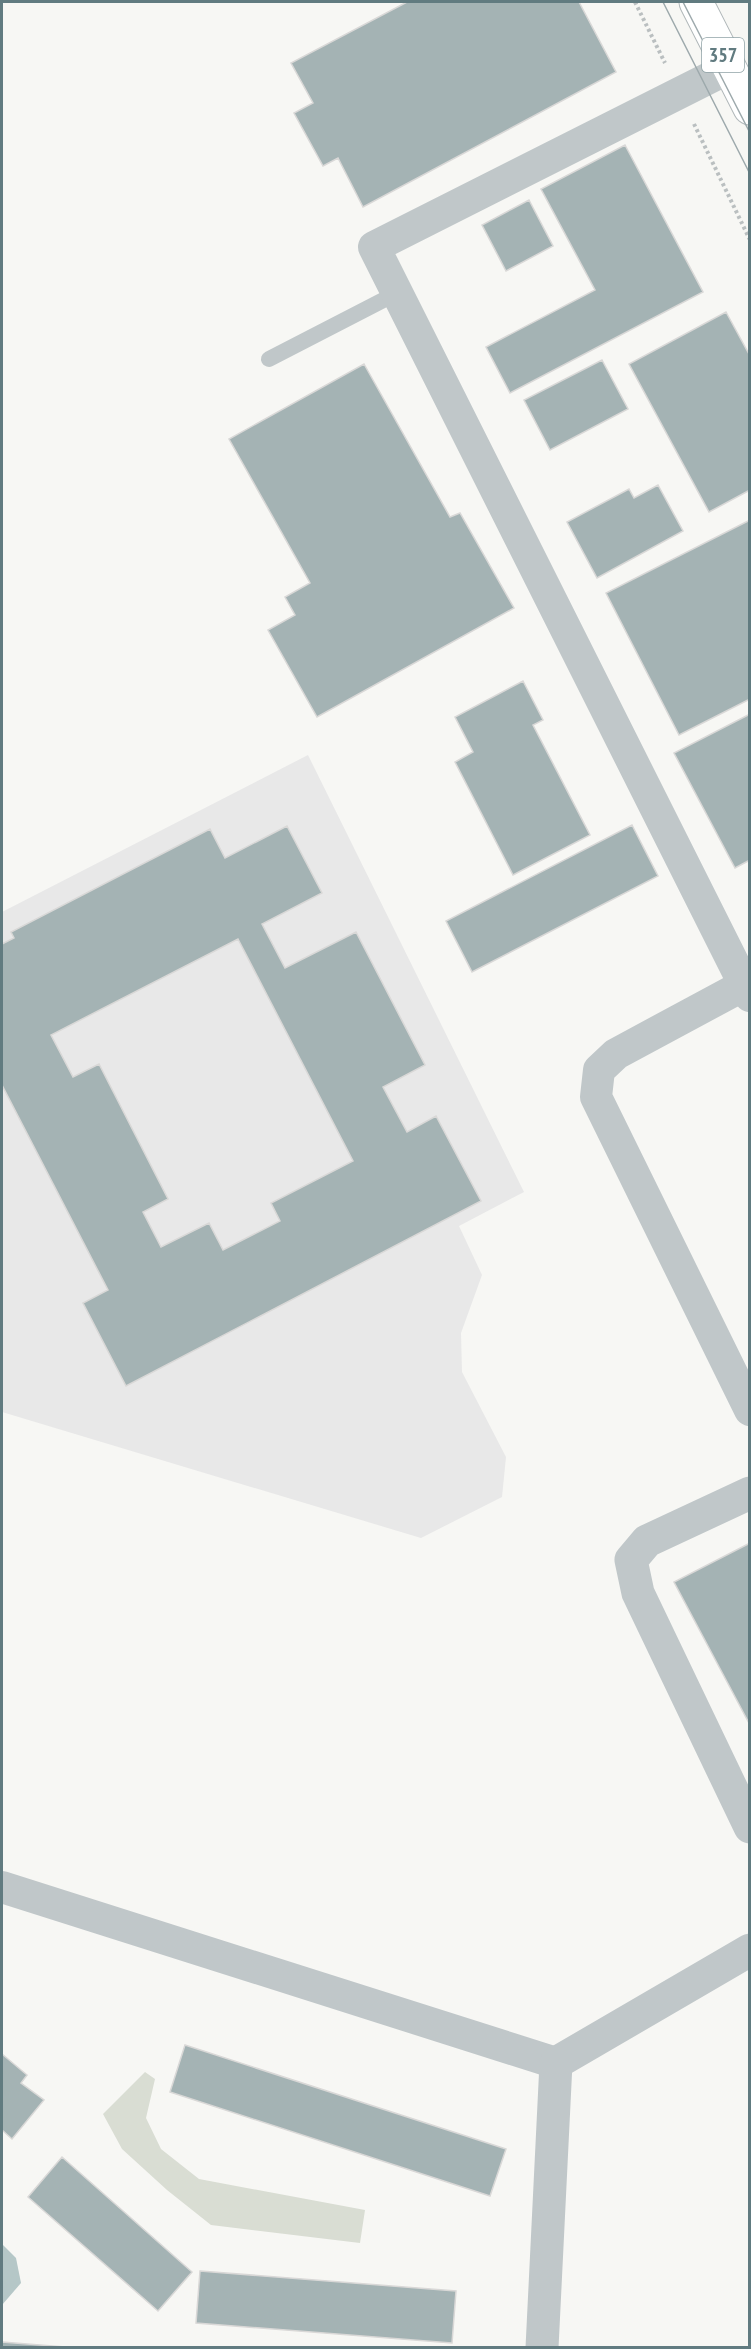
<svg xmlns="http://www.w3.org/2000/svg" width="751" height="2349" font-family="'PT Sans Narrow',sans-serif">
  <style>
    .built { fill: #e8e8e8 }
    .green { fill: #d9ddd3 }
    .water { fill: #b5c7c7 }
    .building { fill: #a4b3b4; stroke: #d9d8d7; stroke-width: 1.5; fill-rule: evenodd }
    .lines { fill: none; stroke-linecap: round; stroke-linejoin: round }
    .trunk-casing { stroke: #b1b8ba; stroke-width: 35 }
    .path { stroke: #babfc0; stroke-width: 4; stroke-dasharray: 3 3; stroke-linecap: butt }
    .service { stroke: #c0c7c9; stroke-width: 16 }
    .minor { stroke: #c0c7c9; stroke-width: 32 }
    .tertiary { stroke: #c0c7c9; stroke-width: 33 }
    .trunk { stroke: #fff; stroke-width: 33 }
    .tram { stroke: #9da9ac; stroke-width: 1.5 }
    .labels { text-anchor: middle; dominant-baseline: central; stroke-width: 6; stroke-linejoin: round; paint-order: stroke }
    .shield { fill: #fff; stroke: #90a3a6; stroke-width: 1.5 }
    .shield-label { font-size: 20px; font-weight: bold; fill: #617b80 }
  </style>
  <rect width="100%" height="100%" fill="#f7f7f4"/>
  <path class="built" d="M 308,755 L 524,1192 L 459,1226 L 482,1275 L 461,1333 L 462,1372 L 506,1457 L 502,1497 L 421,1538 L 2,1412 L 2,912 Z"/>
  <path class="green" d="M 145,2072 L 155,2079 L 146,2118 L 161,2149 L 199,2179 L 365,2210 L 360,2243 L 211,2225 L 167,2190 L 122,2149 L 103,2114 Z"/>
  <path class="water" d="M 2,2244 L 16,2258 L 21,2283 L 2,2305 Z"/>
  <path class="building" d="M 407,2 L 579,2 L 616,72 L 363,207 L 338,158 L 323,166 L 294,113 L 313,103 L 291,63 Z
    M 625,145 L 703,292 L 510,393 L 486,347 L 595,290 L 541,189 Z
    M 529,200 L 553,246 L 506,271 L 482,225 Z
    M 726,312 L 750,356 L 750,490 L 709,512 L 629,364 Z
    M 602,360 L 628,409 L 550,450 L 524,400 Z
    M 364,364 L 450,517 L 460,513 L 514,608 L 317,717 L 268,630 L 295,615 L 285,597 L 310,583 L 229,439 Z
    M 658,485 L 683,531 L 597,578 L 567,522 L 629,489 L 634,498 Z
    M 750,520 L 750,699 L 679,735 L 606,593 Z
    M 523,681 L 543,720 L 533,725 L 590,835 L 513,875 L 455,762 L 473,752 L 455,717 Z
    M 750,714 L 750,860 L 735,868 L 674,753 Z
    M 632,825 L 658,876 L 472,972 L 446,921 Z
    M 287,826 L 322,893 L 262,924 L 285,968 L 356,932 L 425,1065 L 383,1087 L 407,1132 L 436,1116 L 481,1201 L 126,1386 L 83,1303 L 108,1290 L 2,1085 L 2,944 L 14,938 L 11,932 L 210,829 L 225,858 ZM 238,939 L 353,1161 L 271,1203 L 280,1221 L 223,1250 L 209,1223 L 161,1247 L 143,1212 L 168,1199 L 99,1064 L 73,1077 L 51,1035 Z
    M 750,1543 L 750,1725 L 674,1582 Z
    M 185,2045 L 506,2149 L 490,2196 L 170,2092 Z
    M 2,2054 L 27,2075 L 21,2083 L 44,2100 L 12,2139 L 2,2130 Z
    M 62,2157 L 192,2272 L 158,2311 L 28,2197 Z
    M 200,2271 L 456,2291 L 452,2343 L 196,2323 Z
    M 2,2342 L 78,2348 L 2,2348 Z"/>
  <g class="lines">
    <g class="trunk-casing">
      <path id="trunk" d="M 696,2 L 750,108"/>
    </g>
    <path class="path" d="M 635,2 L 665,63
      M 694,124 L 750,240"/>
    <path class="service" d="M 269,359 L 397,293"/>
    <path class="minor" d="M 729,68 L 374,247 L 750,996
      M 744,985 L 616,1054 L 599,1070 L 596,1097 L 750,1410
      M 2,1887 L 556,2063"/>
    <path class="tertiary" d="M 750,1493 L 647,1541 L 631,1560 L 638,1593 L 750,1827
      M 542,2348 L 556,2063 L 750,1950"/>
    <use href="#trunk" class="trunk"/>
    <path class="tram" d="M 663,2 L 750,174
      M 683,2 L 750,133"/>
  </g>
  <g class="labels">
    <rect class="shield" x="702" y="38" width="42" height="34" rx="4.5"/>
    <g class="shield-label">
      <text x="723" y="55">357</text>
    </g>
  </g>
  <rect width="751" height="2349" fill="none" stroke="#617b80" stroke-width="6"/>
</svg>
